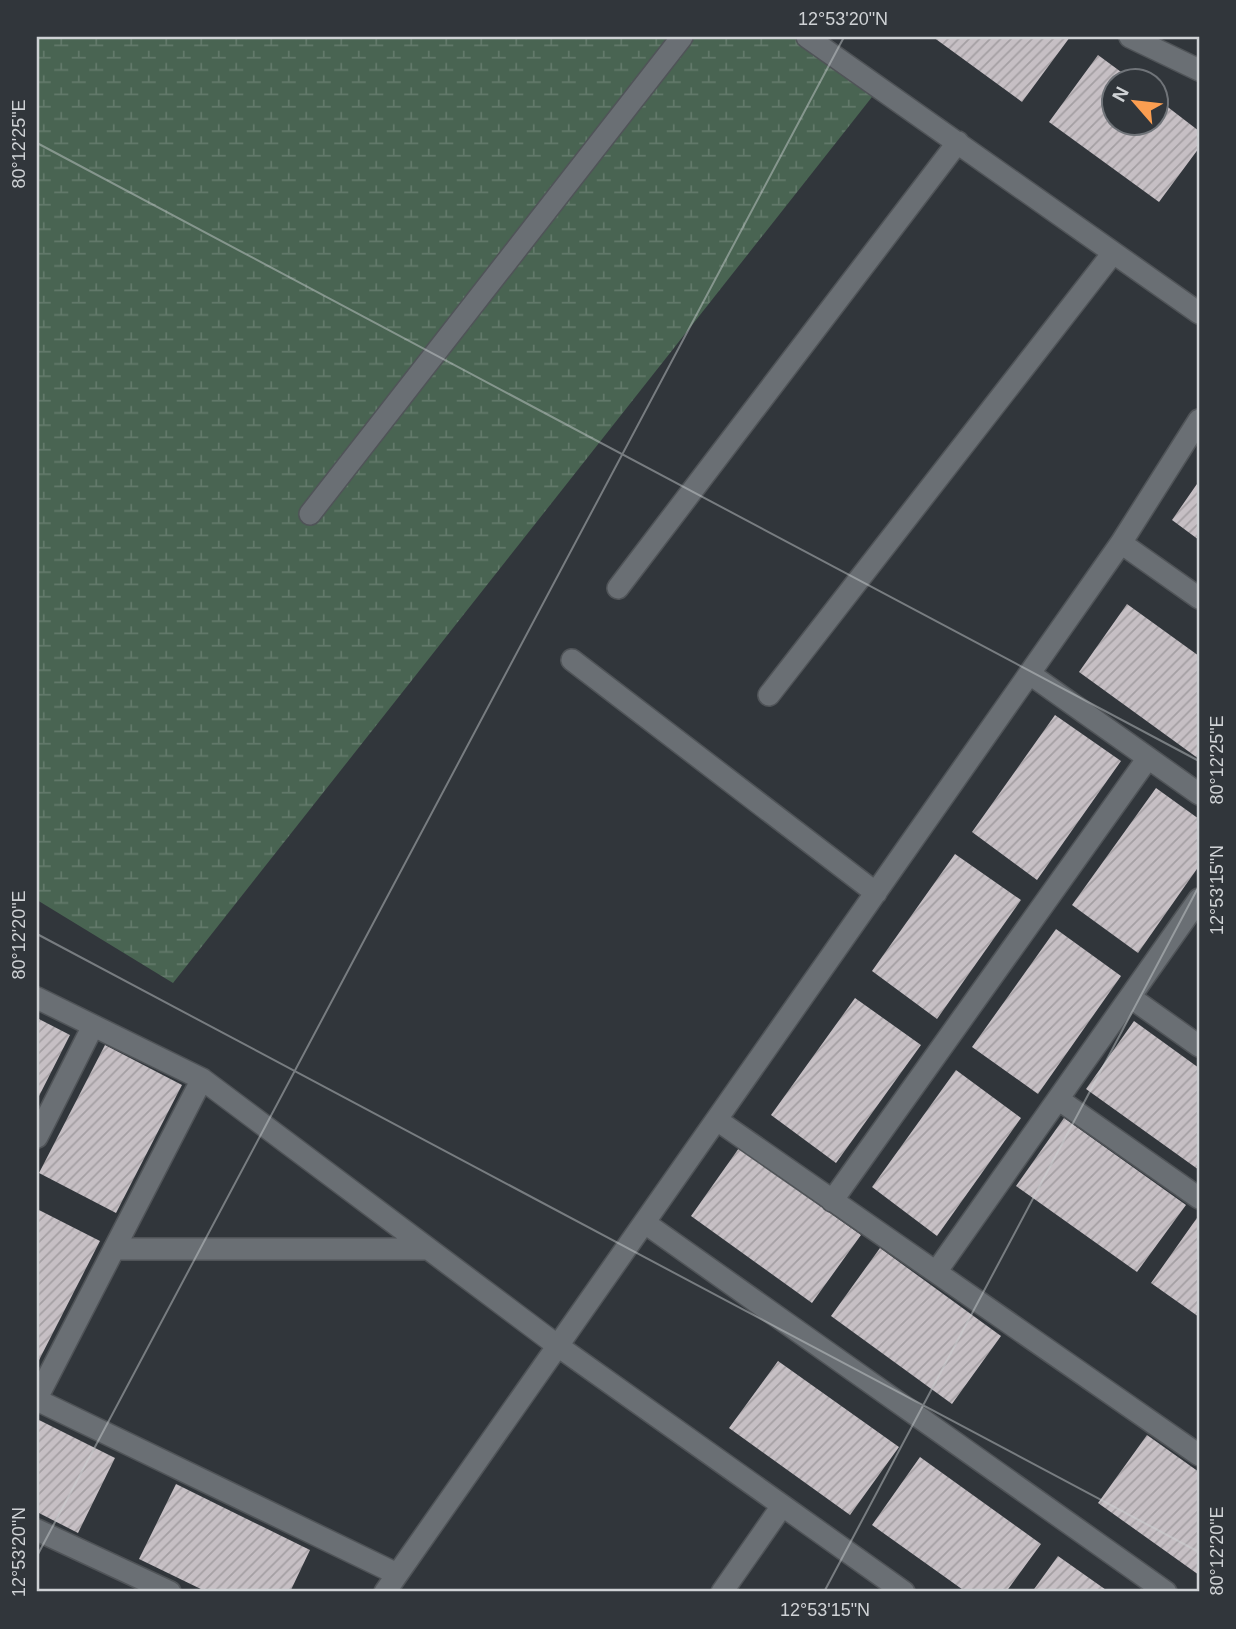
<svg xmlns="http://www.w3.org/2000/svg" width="1236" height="1629" font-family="Arial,sans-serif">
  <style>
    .wetland { fill: url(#wetland-marsh) }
    .building { fill: url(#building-hatch) }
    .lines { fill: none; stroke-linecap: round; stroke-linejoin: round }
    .minor-casing { stroke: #505458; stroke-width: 24 }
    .minor { stroke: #6a6f74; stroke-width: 21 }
    .ticks { fill: none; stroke: #cfd2d5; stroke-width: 2; stroke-opacity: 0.45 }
    .neatline { fill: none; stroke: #cfd2d5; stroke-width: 2.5 }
    .ticks-label { font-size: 18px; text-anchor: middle; fill: #cfd2d5 }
  </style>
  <defs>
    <pattern id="wetland-marsh" width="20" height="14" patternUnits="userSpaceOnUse" patternTransform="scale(1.75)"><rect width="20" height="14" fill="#496452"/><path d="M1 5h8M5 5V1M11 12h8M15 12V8" fill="none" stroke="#62796a"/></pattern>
    <pattern id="building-hatch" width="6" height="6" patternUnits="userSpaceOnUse" patternTransform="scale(1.75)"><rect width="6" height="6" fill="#c6bfc4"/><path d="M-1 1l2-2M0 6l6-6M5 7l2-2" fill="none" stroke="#a49fa3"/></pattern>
  </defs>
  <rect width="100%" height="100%" fill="#31363b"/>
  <path class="wetland" d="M 37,37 L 823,37 L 883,83 L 173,983 L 37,900 Z"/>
  <path class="building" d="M 933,37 L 1070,37 L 1022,102 Z
    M 1098,55 L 1132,80 L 1114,80 L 1114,122 L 1156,122 L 1156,98 L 1199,131 L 1199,148 L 1159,202 L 1049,122 Z
    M 1199,481 L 1199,540 L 1172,520 Z
    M 1127,604 L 1199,656 L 1199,759 L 1079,672 Z
    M 1055,715 L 1121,761 L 1037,880 L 972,832 Z
    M 1156,788 L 1199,819 L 1199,866 L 1138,953 L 1072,905 Z
    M 955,854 L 1021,900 L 937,1019 L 872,971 Z
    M 1056,929 L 1121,976 L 1038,1094 L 972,1047 Z
    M 855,998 L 921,1045 L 836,1163 L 771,1115 Z
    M 37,1018 L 70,1035 L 37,1100 Z
    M 1134,1021 L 1199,1068 L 1199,1170 L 1086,1089 Z
    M 105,1045 L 182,1085 L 116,1213 L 39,1173 Z
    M 956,1070 L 1021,1118 L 937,1236 L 872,1187 Z
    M 1064,1118 L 1186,1205 L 1137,1272 L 1016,1186 Z
    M 739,1148 L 861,1235 L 812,1303 L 691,1216 Z
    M 37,1209 L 100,1241 L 37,1364 Z
    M 1199,1215 L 1199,1317 L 1151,1283 Z
    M 880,1248 L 1001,1336 L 952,1404 L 831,1316 Z
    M 778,1361 L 899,1447 L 850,1515 L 729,1428 Z
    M 37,1419 L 115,1458 L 78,1533 L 37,1512 Z
    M 1147,1435 L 1199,1472 L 1199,1575 L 1098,1503 Z
    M 920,1457 L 1041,1544 L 1006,1592 L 966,1592 L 872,1525 Z
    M 176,1484 L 310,1550 L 290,1592 L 207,1592 L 139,1559 Z
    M 1058,1556 L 1109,1592 L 1032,1592 Z"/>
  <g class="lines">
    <g class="minor-casing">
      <path id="minor" d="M 807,37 L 1199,313
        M 1130,37 L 1199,70
        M 310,514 L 682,37
        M 1121,543 L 1199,598
        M 618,588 L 958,142
        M 572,660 L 876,893
        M 1030,674 L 1199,794
        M 769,695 L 1113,253
        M 1130,997 L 1199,1046
        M 37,998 L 202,1079 L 558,1346 L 904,1592
        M 1058,1099 L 1199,1198
        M 717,1120 L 1199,1455
        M 37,1137 L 93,1026
        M 832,1201 L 1148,758
        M 645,1223 L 1166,1592
        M 114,1249 L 428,1249
        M 936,1272 L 1199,899
        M 37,1398 L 202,1079
        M 37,1400 L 397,1574
        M 37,1530 L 170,1592
        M 385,1592 L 1121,543 L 1199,420
        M 722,1592 L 782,1506"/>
    </g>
    <use href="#minor" class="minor"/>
  </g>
  <path class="ticks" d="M 37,39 L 38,37M 37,143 L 1199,761M 37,934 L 1199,1552M 37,1556 L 844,37M 824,1592 L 1199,886"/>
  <rect width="1236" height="1629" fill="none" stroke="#31363b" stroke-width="77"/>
  <g transform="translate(1135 102) rotate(298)"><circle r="33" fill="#31363b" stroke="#707479" stroke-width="2"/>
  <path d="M0-5L12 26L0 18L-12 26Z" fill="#fb9e51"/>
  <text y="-10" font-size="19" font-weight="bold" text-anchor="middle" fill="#cfd2d5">N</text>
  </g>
  <rect x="38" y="38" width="1160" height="1552" class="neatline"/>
  <g class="ticks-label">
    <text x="843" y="25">12°53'20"N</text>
    <text transform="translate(19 144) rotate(-90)" y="6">80°12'25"E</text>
    <text transform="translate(1217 760) rotate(-90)" y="6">80°12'25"E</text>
    <text transform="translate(1217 890) rotate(-90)" y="6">12°53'15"N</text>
    <text transform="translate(19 935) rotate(-90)" y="6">80°12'20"E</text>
    <text transform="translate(1217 1551) rotate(-90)" y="6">80°12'20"E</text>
    <text transform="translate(19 1552) rotate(-90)" y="6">12°53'20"N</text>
    <text x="825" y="1616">12°53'15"N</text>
  </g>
</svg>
